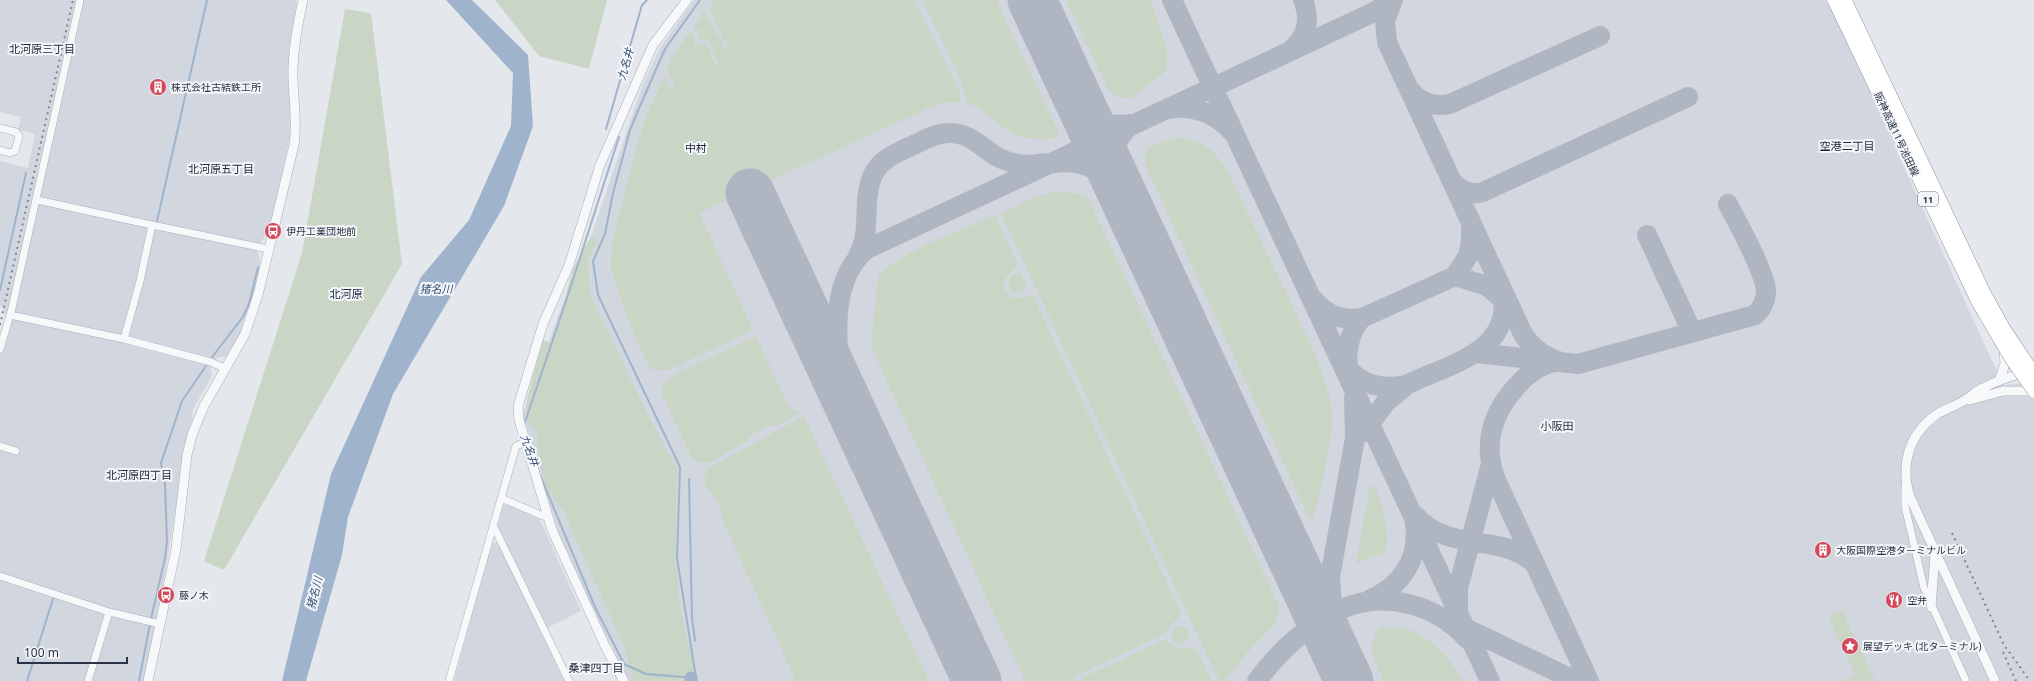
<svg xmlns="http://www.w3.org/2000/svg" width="2034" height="681" font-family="'Noto Sans','Noto Sans JP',sans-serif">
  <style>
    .built { fill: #d2d6de }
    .green { fill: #c9d6c5 }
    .water { fill: #9fb4cc }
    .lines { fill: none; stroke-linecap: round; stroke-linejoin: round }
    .stream { stroke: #9fb4cc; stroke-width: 2 }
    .river { stroke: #9fb4cc; stroke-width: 13 }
    .taxiway { stroke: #b0b6c1; stroke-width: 20 }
    .runway { stroke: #b0b6c1; stroke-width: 49 }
    .minor-casing { stroke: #a9aeb7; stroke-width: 8 }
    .tertiary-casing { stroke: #a9aeb7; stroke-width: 10 }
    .minor { stroke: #f7f8fa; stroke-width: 7 }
    .tertiary { stroke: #f7f8fa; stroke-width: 9 }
    .rail { stroke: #7d8696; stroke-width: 2; stroke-dasharray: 2 4; stroke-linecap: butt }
    .motorway-bridge-casing { stroke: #8b94a3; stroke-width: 14; stroke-linecap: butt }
    .motorway-bridge { stroke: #fff; stroke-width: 13 }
    .labels { text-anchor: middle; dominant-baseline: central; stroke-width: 4; stroke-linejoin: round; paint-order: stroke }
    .shield { fill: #f4f6f9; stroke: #676e7b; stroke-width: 1 }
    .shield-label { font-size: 9px; font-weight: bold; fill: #2b3445 }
    .poi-label { font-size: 10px; fill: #2b3445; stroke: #f4f6f9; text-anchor: start }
    .street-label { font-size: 10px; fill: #2b3445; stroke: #f4f6f9 }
    .neighbourhood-label { font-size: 11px; fill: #1d2536; stroke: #f4f6f9 }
    .water-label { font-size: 11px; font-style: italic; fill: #34527a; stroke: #f4f6f9 }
  </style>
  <rect width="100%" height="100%" fill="#e4e7ec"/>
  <path class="built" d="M 0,0 L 292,0 L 296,1 L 297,4 L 289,48 L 291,131 L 271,226 L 260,244 L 258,252 L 261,268 L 256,293 L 239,337 L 227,356 L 217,358 L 210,368 L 212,376 L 192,411 L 193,418 L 187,441 L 157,621 L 120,612 L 0,574 L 0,353 L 10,320 L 0,305 L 0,161 L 28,168 L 35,134 L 18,130 L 21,117 L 0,112 Z
    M 694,0 L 1828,0 L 1992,361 L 2005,385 L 2034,382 L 2034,681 L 629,681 L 564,550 L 523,414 L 559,313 L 591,236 L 643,84 L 660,48 Z
    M 507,504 L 540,520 L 581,611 L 547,628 L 498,526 L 502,506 Z
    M 498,542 L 564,681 L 454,681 L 492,543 Z
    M 0,580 L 155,625 L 144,681 L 0,681 Z"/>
  <path class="green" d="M 495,0 L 607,0 L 589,69 L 539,56 Z
    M 713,0 L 915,0 L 960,93 L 960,102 L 940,103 L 699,213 L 753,330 L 666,371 L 653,370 L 649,367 L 631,327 L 622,303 L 611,269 L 611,256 L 614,234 L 644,121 L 664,77 L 666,77 L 671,89 L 675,87 L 667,69 L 672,57 L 689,33 L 691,32 L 695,40 L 693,43 L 695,46 L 701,44 L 706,44 L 716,66 L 719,66 L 708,41 L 699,39 L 698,34 L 701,31 L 700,29 L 695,31 L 694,28 L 704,10 L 725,50 L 730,42 L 729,40 L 724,41 L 711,12 Z
    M 923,0 L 996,0 L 1060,135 C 1052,140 1046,140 1036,139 C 1001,138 995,112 968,104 L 961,81 Z
    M 1066,0 L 1151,0 L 1167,49 L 1167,68 L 1160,76 L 1131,98 L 1122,98 L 1114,95 L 1107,87 Z
    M 345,9 L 371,13 L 402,264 L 224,570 L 204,561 L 302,253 Z
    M 1178,137 C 1207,142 1213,150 1229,174 L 1313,349 C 1321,372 1334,398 1332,423 C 1330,452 1320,488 1314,517 L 1310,520 L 1147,169 L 1145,155 L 1149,147 Z
    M 1055,192 C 1068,192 1077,192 1088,198 L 1280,608 L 1274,625 L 1246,654 L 1225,681 L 1219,681 L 1001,213 L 1034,197 Z
    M 995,215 L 1017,263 C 1014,274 997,278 1006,293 C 1008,295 1011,297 1014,298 C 1021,299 1027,295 1033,296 L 1181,613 C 1177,622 1169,624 1166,633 L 1074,677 L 1075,681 L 1025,681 L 873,351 L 872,340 L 878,276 C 899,252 964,229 995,215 Z
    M 591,236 L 598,240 L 588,260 L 590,295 L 649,417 L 677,469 L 675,562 C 679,578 678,594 681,611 C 685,633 692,653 694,675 L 680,675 L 681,680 L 689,681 L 634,681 L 624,646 L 563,510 L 547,489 L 540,462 L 537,432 L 529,423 L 526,411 L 527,399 L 543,340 L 553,343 L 573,269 Z
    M 1021,273 L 1027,286 L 1022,292 L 1015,293 L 1009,288 L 1009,280 L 1015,274 Z
    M 756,336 L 788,406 L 795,411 L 802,411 L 778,425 L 768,426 L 751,435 L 746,442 L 710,462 L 700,463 L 692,458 L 661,392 L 664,382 L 671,376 Z
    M 804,416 L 929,681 L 796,681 L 724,523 C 722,514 719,503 714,496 C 706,485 699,482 709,468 Z
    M 1370,485 L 1376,488 C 1381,509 1392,531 1385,552 L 1356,564 Z
    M 1842,610 L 1875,681 L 1843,681 L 1855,675 L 1828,616 Z
    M1171 635a9 9 0 1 1 18 0a9 9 0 1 1-18 0Z
    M 1379,628 C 1387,628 1399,626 1407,629 C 1432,637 1451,658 1462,681 L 1384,681 C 1374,661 1366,649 1379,628 Z
    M 1166,639 C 1177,655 1182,644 1196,649 L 1212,681 L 1081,681 L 1082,678 Z"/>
  <path class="water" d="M 446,0 L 472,0 L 528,55 L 533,126 L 504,206 L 393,394 L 348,517 L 342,555 L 306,681 L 282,681 L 331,474 L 421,277 L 469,220 L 511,126 L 513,73 Z"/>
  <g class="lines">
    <path class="stream" d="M 606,129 L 642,5 L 647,0
      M 157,221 L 207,0
      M 0,290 L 26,173
      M 210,360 L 242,318 L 249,304 L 258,267
      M 524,425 L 569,292 L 619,137
      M 540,475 L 595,607 L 624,664 L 646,674 L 696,678 L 677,558 L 680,467 L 598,295 L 593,261 L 605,234 L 613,193 L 630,130 L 637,113 L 665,49 L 700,0
      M 689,479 L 692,618 L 695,641
      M 151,619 L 165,558 L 167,541 L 165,485 L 161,463 L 182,401 L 208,363
      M 27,681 L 53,599
      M 139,681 L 150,624"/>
    <path class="river" d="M 691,678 L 691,681"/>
    <path class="taxiway" d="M 1172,0 L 1490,681
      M 1393,0 L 1385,20 L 1387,42 L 1523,334 C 1532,348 1544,357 1561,362
      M 1291,50 C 1307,37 1311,19 1303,0
      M 1410,90 C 1420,103 1434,107 1450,104 L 1600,36
      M 1078,100 C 1090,118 1107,128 1129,124
      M 1169,109 C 1192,104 1217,114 1232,132
      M 1054,163 C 1082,159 1107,171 1122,194
      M 1451,180 C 1459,190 1469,196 1483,192 L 1688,97
      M 1116,181 C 1109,161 1114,139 1131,125
      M 1647,235 L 1692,332
      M 858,256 C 873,230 860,197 875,171 C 883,158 897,153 909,147 C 923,141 937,132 952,133 C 969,134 981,146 994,155 C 1009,164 1027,167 1044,163
      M 1455,276 L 1487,286 L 1505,301
      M 1314,300 C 1326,315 1343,321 1362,318 L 1455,276 L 1468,256 L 1471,241 L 1471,226
      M 1476,353 L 1578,364 L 1755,315 C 1763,308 1766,300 1766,290 C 1764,270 1738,224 1728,204
      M 1555,362 C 1538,365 1526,375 1515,388 C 1491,415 1482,448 1497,482 L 1589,681
      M 1346,367 C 1363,385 1381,390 1406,385 C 1446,365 1512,353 1503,295
      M 1348,370 C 1346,351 1349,332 1362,318
      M 854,416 C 835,370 824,283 867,249 L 1374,12 L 1392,0
      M 1364,432 L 1386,402 L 1408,384
      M 1416,516 C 1448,553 1501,532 1535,564
      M 1369,600 C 1400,587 1420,560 1415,525
      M 1458,609 L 1458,588 L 1491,464
      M 1461,626 L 1576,681
      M 1346,674 L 1334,638 L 1330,577 L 1355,438 L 1354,398
      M 1257,681 C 1278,652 1309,623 1342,609 C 1385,590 1437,605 1467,639"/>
    <path class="runway" d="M 1032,0 L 1349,681
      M 750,193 L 977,681"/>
    <g class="minor-casing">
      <path id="minor" d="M 0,128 L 16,132 L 19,136 L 15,151 L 10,153 L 0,150
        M 37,200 L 152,225 L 268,249
        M 10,315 L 124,339 L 211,362 L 224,368
        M 124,339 L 140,281 L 152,225
        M 0,349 L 12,308 L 80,0
        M 0,446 L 16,451
        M 1905,485 L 1905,506 L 1924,588 L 1966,681
        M 501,498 L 548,518
        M 493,525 L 569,681
        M 0,576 L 109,612 L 160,624
        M 88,681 L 109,612
        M 449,681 L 516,446 L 526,442"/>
    </g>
    <g class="tertiary-casing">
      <path id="tertiary" d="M 1999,381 L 2005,364 L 2004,349
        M 1970,400 L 2003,391 L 2034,391
        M 1931,607 L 1935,554
        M 148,681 L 176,549 L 187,455 L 192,435 L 204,406 L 245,334 L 258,295 L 294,145 C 298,119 292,94 293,67 C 294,45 298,22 303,0
        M 624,681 L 606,648 L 552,530 L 519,420 L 518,406 L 543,324 L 569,265 L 600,165 L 653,45 L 687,0
        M 1995,681 L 1910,497 C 1900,466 1908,435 1936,415 C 1944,409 1954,407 1963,401 C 1969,398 1974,393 1981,389 C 1995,381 2011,376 2027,372"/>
    </g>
    <use href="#minor" class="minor"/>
    <use href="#tertiary" class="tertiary"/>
    <path class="rail" d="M 0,325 L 73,0
      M 1952,533 L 2004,645 L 2030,681
      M 2003,652 L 2016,681"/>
    <g class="motorway-bridge-casing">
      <path id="motorway-bridge" d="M 1834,0 L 1978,302 L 2012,360 L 2034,391
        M 1845,0 L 1985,295 L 2004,329 L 2034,374"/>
    </g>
    <use href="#motorway-bridge" class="motorway-bridge"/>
  </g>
  <defs>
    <g id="building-disc" transform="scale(0.9)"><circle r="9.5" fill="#d1495b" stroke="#f4f6f9"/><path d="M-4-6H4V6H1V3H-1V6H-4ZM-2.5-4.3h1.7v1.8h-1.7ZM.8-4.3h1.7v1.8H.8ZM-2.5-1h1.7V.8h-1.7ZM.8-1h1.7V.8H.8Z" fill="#fff"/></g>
    <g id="bus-disc" transform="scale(0.9)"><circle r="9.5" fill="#d1495b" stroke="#f4f6f9"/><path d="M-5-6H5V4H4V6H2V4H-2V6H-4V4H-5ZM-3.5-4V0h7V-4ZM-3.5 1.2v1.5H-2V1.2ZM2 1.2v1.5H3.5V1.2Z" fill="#fff"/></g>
    <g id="restaurant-disc" transform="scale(0.9)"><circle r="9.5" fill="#d1495b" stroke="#f4f6f9"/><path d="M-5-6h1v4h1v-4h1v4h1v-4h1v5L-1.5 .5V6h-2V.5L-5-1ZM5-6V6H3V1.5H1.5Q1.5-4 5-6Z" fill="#fff"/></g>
    <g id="sight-disc" transform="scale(0.9)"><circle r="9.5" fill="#d1495b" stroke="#f4f6f9"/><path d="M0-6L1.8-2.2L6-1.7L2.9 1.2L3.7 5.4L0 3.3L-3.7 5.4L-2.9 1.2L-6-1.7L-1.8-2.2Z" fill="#fff"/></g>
  </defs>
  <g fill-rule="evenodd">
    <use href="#building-disc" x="158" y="87"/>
    <use href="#bus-disc" x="273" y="231"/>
    <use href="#building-disc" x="1823" y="550"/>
    <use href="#bus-disc" x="166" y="595"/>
    <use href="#restaurant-disc" x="1894" y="600"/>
    <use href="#sight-disc" x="1850" y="646"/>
  </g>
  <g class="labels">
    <rect class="shield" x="1918" y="192" width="20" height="14" rx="3"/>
    <g class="shield-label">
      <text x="1928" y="199">11</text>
    </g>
    <g class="poi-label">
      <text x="171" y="87">株式会社古結鉄工所</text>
      <text x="286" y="231">伊丹工業団地前</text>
      <text x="1836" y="550">大阪国際空港ターミナルビル</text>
      <text x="179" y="595">藤ノ木</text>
      <text x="1907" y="600">空弁</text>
      <text x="1863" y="646">展望デッキ (北ターミナル)</text>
    </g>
    <g class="street-label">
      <text transform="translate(1897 134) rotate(65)">阪神高速11号池田線</text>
    </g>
    <g class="neighbourhood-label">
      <text x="42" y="48">北河原三丁目</text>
      <text x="1847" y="145">空港二丁目</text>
      <text x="696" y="147">中村</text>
      <text x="221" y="168">北河原五丁目</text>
      <text x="346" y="293">北河原</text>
      <text x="1557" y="425">小阪田</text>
      <text x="139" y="474">北河原四丁目</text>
      <text x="596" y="667">桑津四丁目</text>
    </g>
    <g class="water-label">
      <text transform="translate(625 64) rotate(-74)">九名井</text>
      <text x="436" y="288">猪名川</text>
      <text transform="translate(530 450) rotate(70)">九名井</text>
      <text transform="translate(314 593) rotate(-76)">猪名川</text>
    </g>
  </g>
  <path d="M18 657v6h109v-6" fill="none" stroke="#2b3445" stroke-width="2"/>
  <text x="24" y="657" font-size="12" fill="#2b3445" stroke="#f4f6f9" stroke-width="3" paint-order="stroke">100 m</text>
</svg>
